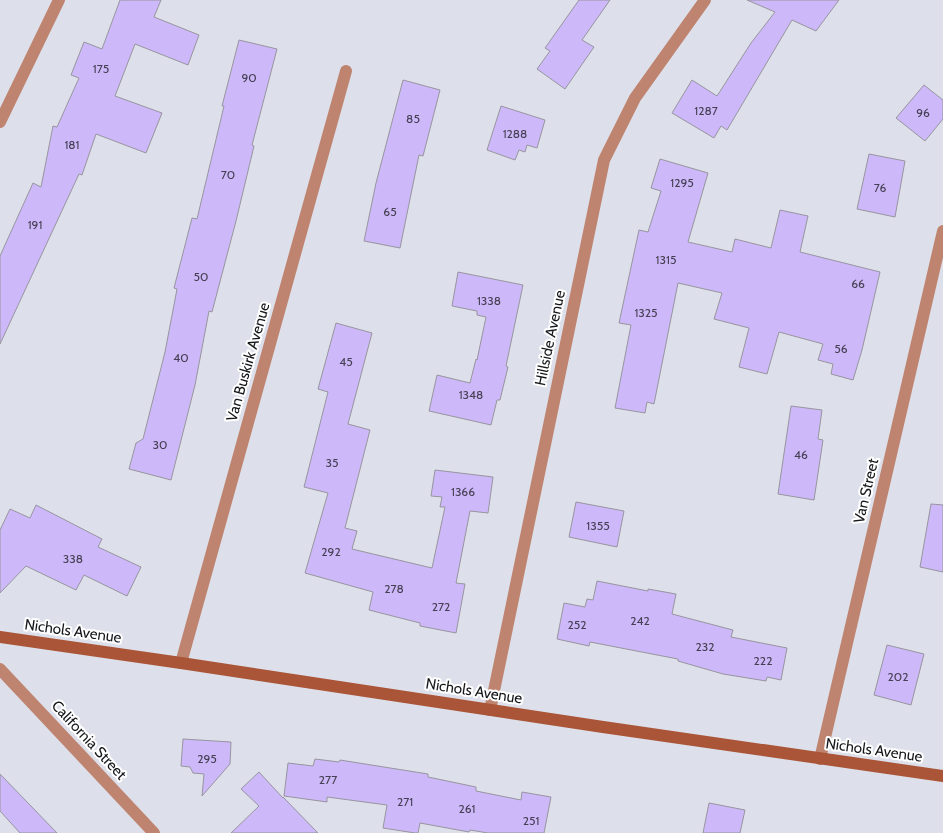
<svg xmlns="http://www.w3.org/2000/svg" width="943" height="833" font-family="Cabin,sans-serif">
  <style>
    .building { fill: #cdb8f9; stroke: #97959e }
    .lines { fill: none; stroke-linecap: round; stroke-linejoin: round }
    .minor { stroke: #bf8470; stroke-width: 12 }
    .secondary { stroke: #aa5537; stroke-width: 12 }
    .labels { text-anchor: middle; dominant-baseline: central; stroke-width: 4; stroke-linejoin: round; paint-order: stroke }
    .number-label { font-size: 12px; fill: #443f52 }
    .street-label { font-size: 15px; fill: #16171b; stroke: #fff }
  </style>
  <rect width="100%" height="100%" fill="#dde0ea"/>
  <path class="building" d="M 120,0 L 161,0 L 154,17 L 199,35 L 188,65 L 135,44 L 115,96 L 162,113 L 146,153 L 96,134 L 82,175 L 79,174 L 0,344 L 0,256 L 33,183 L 41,187 L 53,126 L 57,127 L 79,78 L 71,75 L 84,42 L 102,49 Z
    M 579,0 L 610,0 L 582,40 L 594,47 L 565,89 L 537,69 L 550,51 L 545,48 Z
    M 747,0 L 839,0 L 816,31 L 792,20 L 727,130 L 721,126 L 714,138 L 672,113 L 692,80 L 717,96 L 751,43 L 775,12 Z
    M 239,40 L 277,49 L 252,145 L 254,146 L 236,221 L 212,312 L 209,311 L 195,385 L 171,480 L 129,469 L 136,443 L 143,439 L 165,352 L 177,289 L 174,288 L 192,218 L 197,219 L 224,106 L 222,106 Z
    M 403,80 L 440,90 L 423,156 L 419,155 L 400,248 L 364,241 L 376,183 Z
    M 924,85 L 943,100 L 943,119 L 925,141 L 896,118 Z
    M 501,106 L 545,120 L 537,148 L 527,145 L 525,152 L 519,150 L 515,160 L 487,150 Z
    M 869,154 L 905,161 L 895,217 L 857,209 Z
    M 660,159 L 708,173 L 688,242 L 732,252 L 735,239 L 771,248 L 780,210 L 808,216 L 800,252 L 880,272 L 862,350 L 853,380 L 831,374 L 833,364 L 818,360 L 823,344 L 779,332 L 767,374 L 739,367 L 749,328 L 714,319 L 722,293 L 678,283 L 654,404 L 647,402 L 645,413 L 615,408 L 631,325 L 619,323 L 639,230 L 648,232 L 661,191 L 651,188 Z
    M 458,272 L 523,285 L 506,366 L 508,367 L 500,400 L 497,400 L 491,425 L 429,411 L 437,375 L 470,383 L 476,359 L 477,360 L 486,317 L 477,315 L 477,311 L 452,306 Z
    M 336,323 L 372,333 L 348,424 L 370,430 L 345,528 L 357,531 L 352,549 L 432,568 L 445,507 L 440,507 L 442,497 L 431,496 L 435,470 L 493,477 L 488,513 L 470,511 L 456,583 L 465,584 L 456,633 L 420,626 L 420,623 L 369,610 L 373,592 L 305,573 L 328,493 L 304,487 L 328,392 L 318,389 Z
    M 791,406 L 822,410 L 818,439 L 823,440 L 814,500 L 778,494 Z
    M 576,502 L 624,511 L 617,547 L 569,537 Z
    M 931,504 L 943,505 L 943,572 L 920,567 Z
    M 36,505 L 102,539 L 98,547 L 141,567 L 127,596 L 84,575 L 76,590 L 26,566 L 0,593 L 0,530 L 10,509 L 30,518 Z
    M 597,581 L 648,591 L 648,589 L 676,594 L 672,614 L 733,630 L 731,637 L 787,648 L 781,680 L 767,677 L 766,681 L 723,674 L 678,661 L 678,659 L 590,642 L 589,646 L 557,639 L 564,603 L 585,607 L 587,599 L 593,600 Z
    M 887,645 L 924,654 L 911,705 L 874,695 Z
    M 183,739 L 231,742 L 230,764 L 202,796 L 204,774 L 193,773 L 190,767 L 181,766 Z
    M 315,759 L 339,762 L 340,760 L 428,774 L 428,777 L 476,787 L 476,791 L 521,800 L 522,792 L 551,797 L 544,833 L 488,833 L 470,830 L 469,832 L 420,823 L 418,833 L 415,833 L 383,828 L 387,805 L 327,797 L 327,802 L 284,796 L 288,763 L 313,766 Z
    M 259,772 L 283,798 L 283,797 L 318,833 L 231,833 L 259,806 L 241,789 Z
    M 0,774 L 57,833 L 20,833 L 0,811 Z
    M 709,803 L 745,810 L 740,833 L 703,833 Z"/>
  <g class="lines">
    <path class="minor" d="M 0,122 L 59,0
      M 181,663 L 346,71
      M 0,669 L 154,833
      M 490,710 L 604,160 L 635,98 L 705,0
      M 820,759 L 943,231"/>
    <path class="secondary" d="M 0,637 L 181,663 L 603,727 L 943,776"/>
  </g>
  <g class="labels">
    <g class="number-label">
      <text x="101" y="68">175</text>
      <text x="249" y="77">90</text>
      <text x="706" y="110">1287</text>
      <text x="923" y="112">96</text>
      <text x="413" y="118">85</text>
      <text x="515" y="133">1288</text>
      <text x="72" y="144">181</text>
      <text x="228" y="174">70</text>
      <text x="682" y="182">1295</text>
      <text x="880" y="187">76</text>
      <text x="390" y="211">65</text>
      <text x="35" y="224">191</text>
      <text x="666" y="259">1315</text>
      <text x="201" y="276">50</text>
      <text x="858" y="283">66</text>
      <text x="489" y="300">1338</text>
      <text x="646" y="312">1325</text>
      <text x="841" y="348">56</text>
      <text x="181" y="357">40</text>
      <text x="346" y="361">45</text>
      <text x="471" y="394">1348</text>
      <text x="160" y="444">30</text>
      <text x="801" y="454">46</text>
      <text x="332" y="462">35</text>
      <text x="463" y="491">1366</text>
      <text x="598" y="525">1355</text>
      <text x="331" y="551">292</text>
      <text x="73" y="558">338</text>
      <text x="394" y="588">278</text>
      <text x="441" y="606">272</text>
      <text x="640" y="620">242</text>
      <text x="577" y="624">252</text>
      <text x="705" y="646">232</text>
      <text x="763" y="660">222</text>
      <text x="898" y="676">202</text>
      <text x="207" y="758">295</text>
      <text x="328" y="779">277</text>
      <text x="405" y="801">271</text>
      <text x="467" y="808">261</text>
      <text x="531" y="820">251</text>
    </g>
    <g class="street-label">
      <text transform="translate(550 338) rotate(-78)">Hillside Avenue</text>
      <text transform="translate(248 362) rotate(-74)">Van Buskirk Avenue</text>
      <text transform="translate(866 491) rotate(-77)">Van Street</text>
      <text transform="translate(73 631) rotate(8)">Nichols Avenue</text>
      <text transform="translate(474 691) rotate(9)">Nichols Avenue</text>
      <text transform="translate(89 740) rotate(47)">California Street</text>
      <text transform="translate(874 750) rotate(8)">Nichols Avenue</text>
    </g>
  </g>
</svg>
